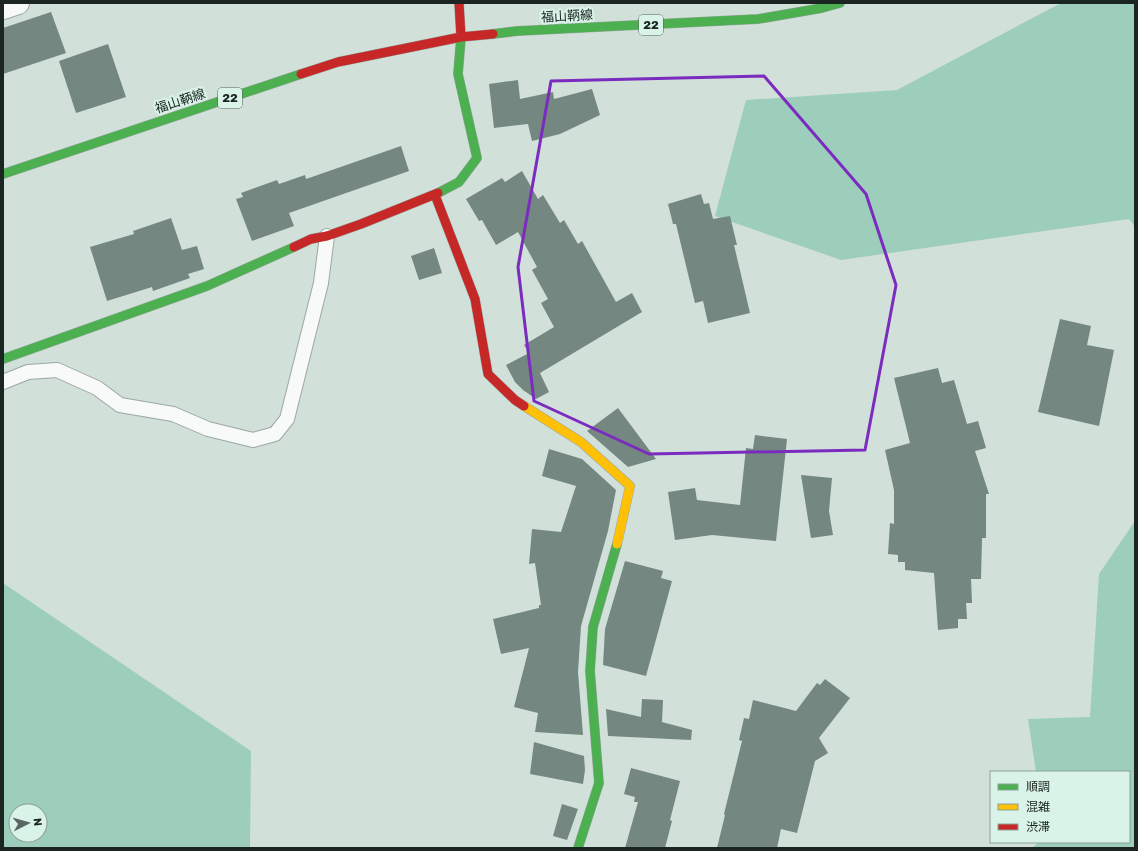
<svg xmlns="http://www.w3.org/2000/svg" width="1138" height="851" font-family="Rubik,'Noto Sans JP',sans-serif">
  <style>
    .forest { fill: #9ccebb; fill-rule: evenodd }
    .building { fill: #748781 }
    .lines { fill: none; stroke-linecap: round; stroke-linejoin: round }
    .lane-casing { stroke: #9ca7a2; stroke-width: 16 }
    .street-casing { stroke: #9ca7a2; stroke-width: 24 }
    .fast-casing { stroke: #9ca7a2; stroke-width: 10 }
    .slow-casing { stroke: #9ca7a2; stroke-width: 10 }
    .jam-casing { stroke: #9ca7a2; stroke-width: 10 }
    .lane { stroke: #f8faf9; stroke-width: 14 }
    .street { stroke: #f8faf9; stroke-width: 22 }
    .fast { stroke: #4caf50; stroke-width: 9 }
    .slow { stroke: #ffc107; stroke-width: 9 }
    .jam { stroke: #c62828; stroke-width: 9 }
    .marked { fill: none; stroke: #7b2cbf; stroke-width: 3; stroke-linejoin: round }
    .labels { text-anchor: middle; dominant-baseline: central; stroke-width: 4; stroke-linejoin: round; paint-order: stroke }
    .shield { fill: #d9f3e8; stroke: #54635d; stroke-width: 1 }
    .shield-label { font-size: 12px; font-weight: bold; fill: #1b2521 }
    .street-label { font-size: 13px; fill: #1b2521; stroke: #d9f3e8 }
  </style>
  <rect width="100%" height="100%" fill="#d2e0da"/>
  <path class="forest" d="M 1061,3 L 1135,3 L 1135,227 L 1129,219 L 841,260 L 715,216 L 746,100 L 897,90 Z
    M 1135,521 L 1135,848 L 1032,848 L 1039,842 L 1129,842 L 1129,772 L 1036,772 L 1028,719 L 1090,717 L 1099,574 Z
    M 3,583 L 251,751 L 250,848 L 3,848 ZM 16,811 L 40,811 L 40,835 L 16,835 Z"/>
  <path class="building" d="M 51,12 L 66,53 L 3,74 L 3,28 Z
    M 108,44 L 126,97 L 76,113 L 59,61 Z
    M 518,80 L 520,99 L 553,92 L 554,99 L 592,89 L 600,115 L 560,134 L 532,141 L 528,124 L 494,128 L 489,84 Z
    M 401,146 L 409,171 L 289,213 L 294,226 L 252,241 L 236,199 L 243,197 L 241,193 L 277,180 L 279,184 L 305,175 L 306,179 Z
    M 522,171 L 538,199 L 543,195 L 560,223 L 564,220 L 578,244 L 582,241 L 616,302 L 632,293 L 642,312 L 540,373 L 549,392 L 536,399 L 523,390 L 515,382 L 506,365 L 529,353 L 524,345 L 554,327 L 541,303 L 548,299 L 532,270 L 537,267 L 518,232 L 496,245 L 482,220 L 479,221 L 466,199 L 502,178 L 505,182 Z
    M 701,194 L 704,204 L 709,203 L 713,219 L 730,216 L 737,245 L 734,245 L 750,313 L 708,323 L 703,301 L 695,303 L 676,224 L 673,224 L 668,204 Z
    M 171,218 L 182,250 L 197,246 L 204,269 L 188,274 L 190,278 L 153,291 L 152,287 L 107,301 L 90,247 L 134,234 L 133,231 Z
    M 434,248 L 442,273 L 419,280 L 411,256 Z
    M 1060,319 L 1091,326 L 1087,345 L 1114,350 L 1099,426 L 1038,412 Z
    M 938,368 L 942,383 L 954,380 L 967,424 L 978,421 L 986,448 L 975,451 L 989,494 L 986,494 L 986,538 L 982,538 L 981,579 L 971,579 L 972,603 L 966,603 L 967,619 L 958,619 L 958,628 L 938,630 L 934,573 L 905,570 L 905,562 L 898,562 L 898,555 L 888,554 L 890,523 L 894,524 L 894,490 L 885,450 L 910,443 L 894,378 Z
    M 618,408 L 656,459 L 628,467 L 587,431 Z
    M 755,435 L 787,439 L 776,541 L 712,535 L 675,540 L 668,492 L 695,488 L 697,500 L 740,505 L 746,448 L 753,449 Z
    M 549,449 L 582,459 L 616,490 L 608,531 L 581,626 L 578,672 L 583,735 L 535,732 L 538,713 L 514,707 L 529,648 L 501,654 L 493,619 L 539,608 L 539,605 L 541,605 L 535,563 L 529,564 L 532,529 L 561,532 L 576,486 L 542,476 Z
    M 801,475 L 832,478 L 829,511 L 833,535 L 811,538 Z
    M 625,561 L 663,571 L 661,578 L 672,581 L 646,676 L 603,665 L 605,629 Z
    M 825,679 L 850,698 L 819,738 L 828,753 L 815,761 L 797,833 L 781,829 L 777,848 L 717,848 L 725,815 L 724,814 L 742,741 L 739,740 L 744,718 L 749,719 L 753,700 L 796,711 L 817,683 L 820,685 Z
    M 642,699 L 663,700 L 662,722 L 692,730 L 691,740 L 608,736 L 606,709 L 641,717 Z
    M 534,742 L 584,756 L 585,770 L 583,784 L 530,774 Z
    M 631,768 L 680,781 L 670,820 L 672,821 L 665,848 L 625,848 L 638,802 L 634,802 L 635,797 L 624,794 Z
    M 562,804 L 578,809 L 567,840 L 553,836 Z"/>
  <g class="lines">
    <g class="lane-casing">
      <path id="lane" d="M 3,382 L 28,372 L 57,370 L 97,388 L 120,405 L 173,414 L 208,429 L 253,440 L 275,434 L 287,419 L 321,283 L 327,236"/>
    </g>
    <g class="street-casing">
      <path id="street" d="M 3,8 L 18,3"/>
    </g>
    <g class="fast-casing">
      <path id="fast" d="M 493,34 L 517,31 L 758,19 L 822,8 L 840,3
        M 3,174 L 301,74
        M 438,193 L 459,182 L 477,158 L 458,74 L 461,37
        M 3,359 L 207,286 L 294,247
        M 578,848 L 599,783 L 590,671 L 593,627 L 617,544"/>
    </g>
    <g class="slow-casing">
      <path id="slow" d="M 524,406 L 581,442 L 630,486 L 617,544"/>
    </g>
    <g class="jam-casing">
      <path id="jam" d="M 459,3 L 461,37
        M 301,74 L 338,62 L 461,37 L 493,34
        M 435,195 L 475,299 L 488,374 L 515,400 L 524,406
        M 294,247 L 311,239 L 327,236 L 361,224 L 438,193"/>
    </g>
    <use href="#lane" class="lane"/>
    <use href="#street" class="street"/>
    <use href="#fast" class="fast"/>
    <use href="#slow" class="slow"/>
    <use href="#jam" class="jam"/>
  </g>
  <path class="marked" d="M 764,76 L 866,194 L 896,285 L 865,450 L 649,454 L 534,401 L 518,267 L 551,81 Z"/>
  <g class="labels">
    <g class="shield">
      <rect x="639" y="15" width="24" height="20" rx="3"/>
      <rect x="218" y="88" width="24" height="20" rx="3"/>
    </g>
    <g class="shield-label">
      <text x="651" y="25">22</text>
      <text x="230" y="98">22</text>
    </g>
    <g class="street-label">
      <text transform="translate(567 16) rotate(-3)">福山鞆線</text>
      <text transform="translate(180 101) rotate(-18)">福山鞆線</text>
    </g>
  </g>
  <rect width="1138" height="851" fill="none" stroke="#1b2521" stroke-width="8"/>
  <rect x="990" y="771" width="140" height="72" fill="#d9f3e8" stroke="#8da198"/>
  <rect x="998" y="784" width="20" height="6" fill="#4caf50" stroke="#8da198"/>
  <text x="1026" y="791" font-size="12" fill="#1b2521">順調</text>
  <rect x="998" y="804" width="20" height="6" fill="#ffc107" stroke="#8da198"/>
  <text x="1026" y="811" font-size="12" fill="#1b2521">混雑</text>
  <rect x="998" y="824" width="20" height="6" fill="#c62828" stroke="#8da198"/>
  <text x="1026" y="831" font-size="12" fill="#1b2521">渋滞</text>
  <g transform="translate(28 823) rotate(84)"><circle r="19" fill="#d9f3e8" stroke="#8da198"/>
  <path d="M0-3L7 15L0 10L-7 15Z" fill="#5b6662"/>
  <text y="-6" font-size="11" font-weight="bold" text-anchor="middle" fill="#1b2521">N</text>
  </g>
</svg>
